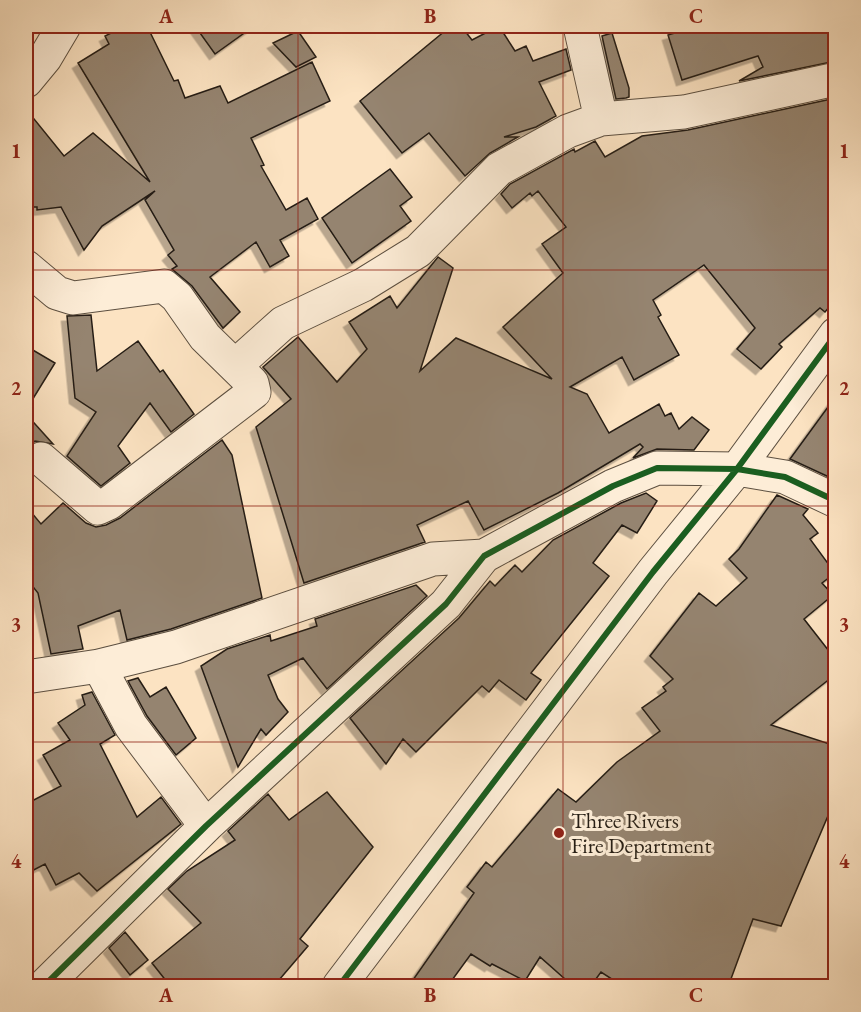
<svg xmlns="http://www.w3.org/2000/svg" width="861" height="1012" font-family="'EB Garamond',serif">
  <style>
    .building { fill: #95846f; stroke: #261e15; stroke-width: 1.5; filter: url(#shadow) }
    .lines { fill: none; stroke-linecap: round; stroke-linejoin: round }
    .minor-casing { stroke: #5c4f40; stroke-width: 35 }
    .minor { stroke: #fdedd7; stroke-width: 33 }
    .cycleway-casing { stroke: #fdedd7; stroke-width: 10 }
    .cycleway { stroke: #1b5e20; stroke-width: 6 }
    .grid { fill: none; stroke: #8f2418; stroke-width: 1.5; stroke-opacity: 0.55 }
    .poi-dot { fill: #8f2418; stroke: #fdedd7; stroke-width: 2 }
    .labels { text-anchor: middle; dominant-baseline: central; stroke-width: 6; stroke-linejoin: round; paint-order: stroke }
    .poi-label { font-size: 22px; fill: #261e15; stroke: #fdedd7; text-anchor: start }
    .neatline { fill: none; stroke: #8f2418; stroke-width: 2 }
    .grid-label { font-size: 20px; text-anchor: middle; font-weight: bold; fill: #8f2418 }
  </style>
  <defs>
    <filter id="shadow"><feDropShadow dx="-5.5" dy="5.5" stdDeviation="0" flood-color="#0004"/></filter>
  </defs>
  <rect width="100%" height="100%" fill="#fce3c2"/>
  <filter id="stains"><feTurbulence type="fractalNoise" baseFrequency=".00333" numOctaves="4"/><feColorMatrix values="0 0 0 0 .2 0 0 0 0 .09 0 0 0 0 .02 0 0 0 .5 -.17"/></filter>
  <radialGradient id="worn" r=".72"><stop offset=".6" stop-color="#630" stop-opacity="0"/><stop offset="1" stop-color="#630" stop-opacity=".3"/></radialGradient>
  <path class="building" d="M 125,26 L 147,26 L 174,81 L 178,80 L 185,98 L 220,86 L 228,103 L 312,62 L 330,101 L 251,138 L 264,165 L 261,166 L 286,210 L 307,198 L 318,219 L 280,240 L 289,256 L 270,267 L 256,242 L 210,277 L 240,312 L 223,328 L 192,286 L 172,269 L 177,266 L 168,255 L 174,250 L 145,200 L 155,191 L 102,226 L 84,250 L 61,207 L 37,210 L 37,207 L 26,207 L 26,109 L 64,156 L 93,133 L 150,182 L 78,63 L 109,44 L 105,36 Z
    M 195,26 L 254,26 L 215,54 Z
    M 451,26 L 461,26 L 472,40 L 499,26 L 515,51 L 526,46 L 533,61 L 566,49 L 571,70 L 539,82 L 556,116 L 536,127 L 504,137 L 518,137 L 490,153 L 465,176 L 429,133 L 402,153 L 360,101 Z
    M 698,26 L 836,26 L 836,61 L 739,81 L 763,67 L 758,56 L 682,80 L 668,35 Z
    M 298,31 L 316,57 L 296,67 L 273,43 Z
    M 612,33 L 629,88 L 629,97 L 626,98 L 616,99 L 602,36 Z
    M 836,98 L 836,299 L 825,312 L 820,308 L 779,344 L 782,347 L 761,369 L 737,349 L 755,328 L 704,265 L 653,300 L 661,315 L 658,317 L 679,355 L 634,380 L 622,357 L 570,387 L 587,394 L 609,433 L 659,404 L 665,416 L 671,413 L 679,429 L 692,417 L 709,430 L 694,450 L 657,449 L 633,458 L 643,447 L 640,444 L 558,493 L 484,530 L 468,501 L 417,525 L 425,542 L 304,583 L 256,427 L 291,399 L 263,367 L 298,337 L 337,382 L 367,349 L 349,322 L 390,296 L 397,308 L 438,257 L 453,268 L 420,371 L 456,338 L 552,379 L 503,327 L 563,273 L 542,244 L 566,227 L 538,191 L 532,196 L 530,193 L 512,208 L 501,194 L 510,184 L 574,149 L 575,152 L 595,141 L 605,157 L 642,136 L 688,130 Z
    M 390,169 L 412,197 L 400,206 L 411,221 L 352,263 L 322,218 Z
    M 91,315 L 97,371 L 138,341 L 160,372 L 163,370 L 194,414 L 171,432 L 150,403 L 118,446 L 130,463 L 101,486 L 67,456 L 96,412 L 75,398 L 67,316 Z
    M 26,346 L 55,363 L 26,410 Z
    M 836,396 L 836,468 L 829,477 L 790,459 Z
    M 26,414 L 53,444 L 35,441 L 26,449 Z
    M 222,440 L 232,455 L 262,598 L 171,629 L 127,640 L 120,610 L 78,626 L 83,649 L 51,654 L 38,593 L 26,578 L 26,506 L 41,524 L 63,503 L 86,523 L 96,527 L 106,525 L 120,518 Z
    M 646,493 L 657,501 L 637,533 L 622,525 L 593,563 L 609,576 L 531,673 L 541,680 L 526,700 L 499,680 L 489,692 L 482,686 L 416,752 L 403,739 L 386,764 L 350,718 L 459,618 L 490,581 L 495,586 L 515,565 L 522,572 L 553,540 L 621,503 Z
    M 777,495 L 808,509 L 803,515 L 818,533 L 810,539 L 835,573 L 822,583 L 833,595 L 804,619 L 836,660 L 836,674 L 771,725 L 836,746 L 836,797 L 781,926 L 753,919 L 728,987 L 624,987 L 601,972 L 590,987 L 574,987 L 540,957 L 525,981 L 492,964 L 490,966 L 471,954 L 447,987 L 408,987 L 474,893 L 467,887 L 486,862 L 492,867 L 558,789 L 576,802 L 617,762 L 660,731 L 642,708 L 666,691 L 663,687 L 673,679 L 650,656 L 699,593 L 716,606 L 747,578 L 729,559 L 739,549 Z
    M 416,585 L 427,596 L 327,689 L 303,658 L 268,675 L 278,699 L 288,712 L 266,735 L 261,729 L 238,767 L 201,666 L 227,649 L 270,635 L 271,641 L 317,626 L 315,619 Z
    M 138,678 L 150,697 L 166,687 L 196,738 L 176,755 L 147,716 L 128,681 Z
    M 92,692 L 115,735 L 100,744 L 137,817 L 161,797 L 181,824 L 97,891 L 79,873 L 56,885 L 45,864 L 26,874 L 26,804 L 61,786 L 43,755 L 70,740 L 58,723 L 85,705 L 82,695 Z
    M 327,792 L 373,847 L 300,939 L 308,946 L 273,987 L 171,987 L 152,963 L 201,923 L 168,889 L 187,871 L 235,840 L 228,831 L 268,794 L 289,820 Z
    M 125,932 L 148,960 L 130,975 L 109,948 Z"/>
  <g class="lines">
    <g class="minor-casing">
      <path id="minor" d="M 580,26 L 601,119
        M 26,81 L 45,58 L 64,26
        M 26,267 L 57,293 L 73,298 L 164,286 L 177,297 L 205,337 L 252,383 L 254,392 L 109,503 L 98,508 L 41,459
        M 235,366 L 283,323 L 363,285 L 418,251 L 499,169 L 568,131 L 601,119 L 684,112 L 836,79
        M 99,666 L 131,726 L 206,826
        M 26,677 L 99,666 L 176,647 L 433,559 L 484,556
        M 44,986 L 206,826 L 446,604 L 484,556 L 613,486 L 657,468 L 737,469 L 785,477 L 836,501
        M 339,986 L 653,572 L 737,469 L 836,334"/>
    </g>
    <use href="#minor" class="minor"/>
    <g class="cycleway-casing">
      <path id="cycleway" d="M 44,986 L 206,826 L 446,604 L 484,556 L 613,486 L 657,468 L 737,469 L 785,477 L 836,501
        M 339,986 L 653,572 L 737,469 L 836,334"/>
    </g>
    <use href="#cycleway" class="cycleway"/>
  </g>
  <path class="grid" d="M 298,26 L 298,986M 563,26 L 563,986M 26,270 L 836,270M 26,506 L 836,506M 26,742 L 836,742"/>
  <circle class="poi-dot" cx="559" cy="833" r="6"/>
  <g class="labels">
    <g class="poi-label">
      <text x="571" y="820">Three Rivers<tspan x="571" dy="25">Fire Department</tspan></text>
    </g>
  </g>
  <rect width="861" height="1012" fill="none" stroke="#fce3c2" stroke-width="66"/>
  <rect x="33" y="33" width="795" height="946" class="neatline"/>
  <g class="grid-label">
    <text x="166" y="23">A</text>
    <text x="430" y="23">B</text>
    <text x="696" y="23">C</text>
    <text x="16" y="158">1</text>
    <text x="844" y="158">1</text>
    <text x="16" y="395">2</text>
    <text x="844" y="395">2</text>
    <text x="16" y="631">3</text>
    <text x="844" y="631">3</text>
    <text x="16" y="868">4</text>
    <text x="844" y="868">4</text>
    <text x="166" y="1002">A</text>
    <text x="430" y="1002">B</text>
    <text x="696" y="1002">C</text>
  </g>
  <rect width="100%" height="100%" filter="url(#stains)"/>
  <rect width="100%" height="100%" fill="url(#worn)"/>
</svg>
